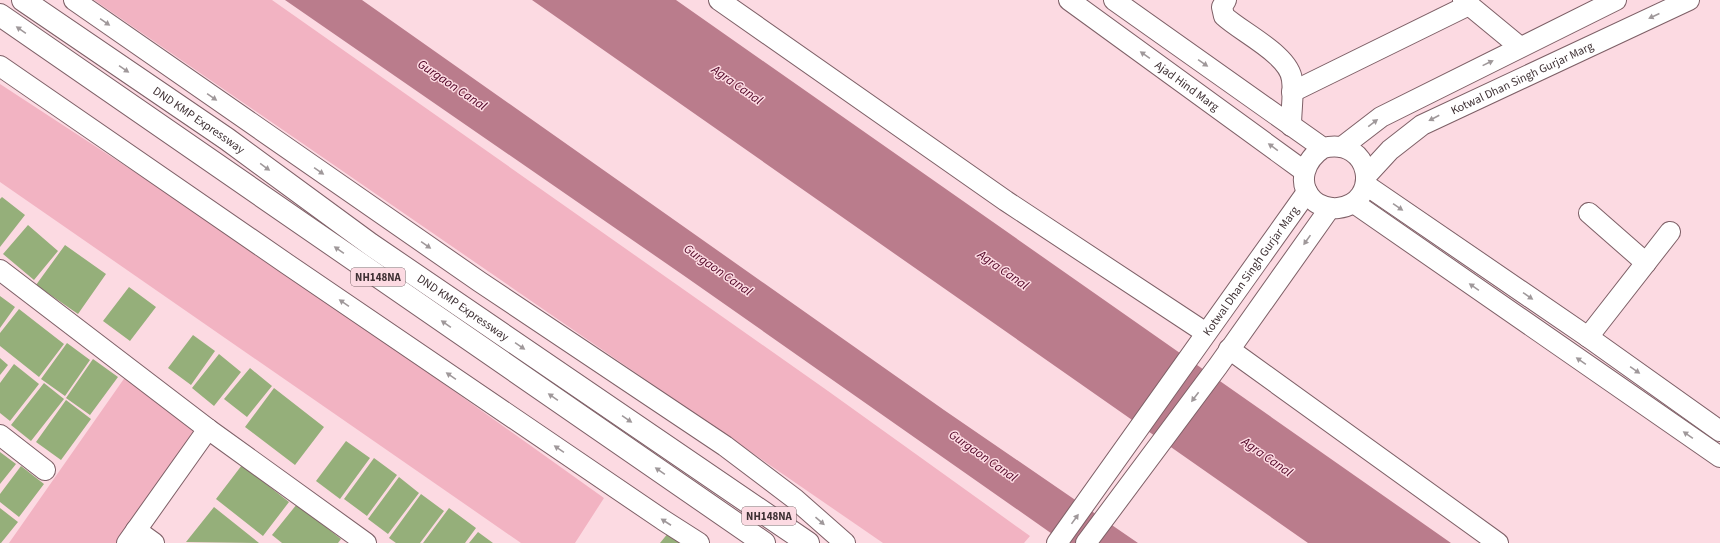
<svg xmlns="http://www.w3.org/2000/svg" width="1720" height="543" font-family="'Source Sans 3',sans-serif">
  <style>
    .green { fill: #f2b3c2 }
    .water { fill: #ba7c8c }
    .building { fill: #95af7a }
    .lines { fill: none; stroke-linecap: round; stroke-linejoin: round }
    .minor-casing { stroke: #7e6067; stroke-width: 22 }
    .highway-casing { stroke: #7e6067; stroke-width: 24 }
    .minor { stroke: #fff; stroke-width: 20 }
    .highway { stroke: #fff; stroke-width: 22 }
    .oneway { fill: #9f989a }
    .labels { text-anchor: middle; dominant-baseline: central; stroke-width: 3; stroke-linejoin: round; paint-order: stroke }
    .shield { fill: #fcdae2; stroke: #786468; stroke-width: 1 }
    .shield-label { font-size: 11px; font-weight: bold; fill: #3f3134 }
    .street-label { font-size: 12px; fill: #3f3134; stroke: #fcdae2 }
    .water-label { font-size: 13px; font-style: italic; fill: #500324; stroke: #fcdae2 }
  </style>
  <rect width="100%" height="100%" fill="#fcdae2"/>
  <path class="green" d="M 94,0 L 272,0 L 828,391 L 1030,536 L 1024,543 L 883,543 Z
    M 0,84 L 283,269 L 604,498 L 575,543 L 521,543 L 0,182 Z
    M 128,373 L 200,424 L 116,543 L 9,543 Z"/>
  <path class="water" d="M 285,0 L 362,0 L 944,410 L 1138,543 L 1065,543 L 683,275 Z
    M 532,0 L 676,0 L 1451,543 L 1308,543 Z"/>
  <path class="building" d="M 2,197 L 25,215 L 0,247 L 0,199 Z
    M 28,225 L 58,251 L 34,280 L 3,254 Z
    M 65,245 L 106,274 L 78,314 L 36,285 Z
    M 129,287 L 156,307 L 130,341 L 103,321 Z
    M 0,296 L 15,307 L 0,328 Z
    M 19,309 L 64,344 L 39,377 L 0,346 L 0,333 Z
    M 193,335 L 215,351 L 191,385 L 168,368 Z
    M 67,343 L 90,360 L 65,396 L 41,379 Z
    M 219,354 L 241,372 L 214,406 L 192,388 Z
    M 0,358 L 8,365 L 0,375 Z
    M 93,359 L 118,377 L 90,415 L 66,398 Z
    M 14,364 L 39,384 L 10,421 L 0,413 L 0,383 Z
    M 250,368 L 272,386 L 247,417 L 224,399 Z
    M 44,383 L 64,399 L 31,441 L 11,425 Z
    M 274,388 L 324,427 L 295,465 L 245,427 Z
    M 66,400 L 91,419 L 61,460 L 36,442 Z
    M 346,441 L 370,458 L 340,499 L 316,481 Z
    M 0,452 L 16,464 L 0,484 Z
    M 374,458 L 397,475 L 367,516 L 344,499 Z
    M 242,465 L 289,502 L 263,536 L 216,499 Z
    M 21,466 L 44,484 L 19,517 L 0,502 L 0,494 Z
    M 399,477 L 419,493 L 388,534 L 368,519 Z
    M 421,494 L 444,511 L 420,543 L 396,543 L 389,538 Z
    M 297,504 L 341,539 L 338,543 L 282,543 L 272,535 Z
    M 214,507 L 259,543 L 186,542 Z
    M 0,508 L 18,522 L 1,543 L 0,543 Z
    M 449,508 L 476,528 L 465,543 L 423,543 Z
    M 478,532 L 493,543 L 469,543 Z
    M 669,532 L 683,543 L 660,543 Z"/>
  <g class="lines">
    <g class="minor-casing">
      <g id="minor">
        <path d="M 74,0 L 480,282 L 725,446 L 795,499 L 845,543"/>
        <path d="M 719,0 L 1006,201 L 1206,333"/>
        <path id="s1" d="M 1069,0 L 1304,171"/>
        <path d="M 1114,0 L 1323,148 C 1372,136 1382,203 1338,208 C 1330,209 1319,206 1313,200 C 1296,183 1305,160 1323,148"/>
        <path d="M 1226,0 L 1222,7 L 1224,16 C 1241,32 1290,55 1292,80 C 1294,94 1291,111 1291,126"/>
        <path d="M 1463,0 L 1520,47"/>
        <path d="M 0,66 L 287,264 L 663,520 L 699,543"/>
        <path d="M 1292,92 L 1469,5"/>
        <path d="M 1342,147 L 1381,117 L 1616,0"/>
        <path id="s2" d="M 1367,175 L 1390,150 L 1422,125 L 1689,0"/>
        <path d="M 1366,185 L 1588,337 L 1720,431"/>
        <path d="M 1354,203 L 1720,457"/>
        <path d="M 1589,213 L 1646,263"/>
        <path d="M 0,270 L 208,429 L 366,543"/>
        <path d="M 1588,337 L 1670,232"/>
        <path d="M 1229,349 L 1498,543"/>
        <path d="M 0,435 L 45,470"/>
        <path d="M 136,530 L 154,543"/>
        <path d="M 127,543 L 208,429"/>
        <path id="s3" d="M 1057,543 L 1307,192"/>
        <path d="M 1086,543 L 1218,366 L 1330,208"/>
      </g>
    </g>
    <g class="highway-casing">
      <g id="highway">
        <path id="s4" d="M 23,0 L 227,139 L 370,244 L 808,543"/>
        <path d="M 0,15 L 764,543"/>
      </g>
    </g>
    <use href="#minor" class="minor"/>
    <use href="#highway" class="highway"/>
  </g>
  <defs><path id="oneway-solid" d="M-6-.8H1V-3.2L6.5 0L1 3.2V.8H-6Z"/></defs>
  <g class="oneway">
    <use href="#oneway-solid" transform="translate(1654 16) rotate(155)"/>
    <use href="#oneway-solid" transform="translate(105 22) rotate(35)"/>
    <use href="#oneway-solid" transform="translate(21 30) rotate(-145)"/>
    <use href="#oneway-solid" transform="translate(1145 55) rotate(-145)"/>
    <use href="#oneway-solid" transform="translate(1203 63) rotate(35)"/>
    <use href="#oneway-solid" transform="translate(1488 63) rotate(-26)"/>
    <use href="#oneway-solid" transform="translate(124 69) rotate(34)"/>
    <use href="#oneway-solid" transform="translate(212 97) rotate(35)"/>
    <use href="#oneway-solid" transform="translate(1434 118) rotate(152)"/>
    <use href="#oneway-solid" transform="translate(1373 123) rotate(-37)"/>
    <use href="#oneway-solid" transform="translate(1273 147) rotate(-144)"/>
    <use href="#oneway-solid" transform="translate(265 167) rotate(36)"/>
    <use href="#oneway-solid" transform="translate(319 171) rotate(35)"/>
    <use href="#oneway-solid" transform="translate(1398 207) rotate(34)"/>
    <use href="#oneway-solid" transform="translate(1307 240) rotate(125)"/>
    <use href="#oneway-solid" transform="translate(426 245) rotate(35)"/>
    <use href="#oneway-solid" transform="translate(339 250) rotate(-145)"/>
    <use href="#oneway-solid" transform="translate(1474 287) rotate(-145)"/>
    <use href="#oneway-solid" transform="translate(1528 296) rotate(34)"/>
    <use href="#oneway-solid" transform="translate(344 303) rotate(-146)"/>
    <use href="#oneway-solid" transform="translate(446 324) rotate(-145)"/>
    <use href="#oneway-solid" transform="translate(520 346) rotate(34)"/>
    <use href="#oneway-solid" transform="translate(1581 361) rotate(-145)"/>
    <use href="#oneway-solid" transform="translate(1635 370) rotate(35)"/>
    <use href="#oneway-solid" transform="translate(451 376) rotate(-146)"/>
    <use href="#oneway-solid" transform="translate(553 397) rotate(-145)"/>
    <use href="#oneway-solid" transform="translate(1195 397) rotate(127)"/>
    <use href="#oneway-solid" transform="translate(627 419) rotate(34)"/>
    <use href="#oneway-solid" transform="translate(1688 435) rotate(-145)"/>
    <use href="#oneway-solid" transform="translate(559 449) rotate(-146)"/>
    <use href="#oneway-solid" transform="translate(660 471) rotate(-145)"/>
    <use href="#oneway-solid" transform="translate(1075 519) rotate(-54)"/>
    <use href="#oneway-solid" transform="translate(820 521) rotate(41)"/>
    <use href="#oneway-solid" transform="translate(666 522) rotate(-147)"/>
  </g>
  <g class="labels">
    <g class="shield">
      <rect x="351" y="268" width="54" height="18" rx="3"/>
      <rect x="742" y="507" width="54" height="18" rx="3"/>
    </g>
    <g class="shield-label">
      <text x="378" y="277">NH148NA</text>
      <text x="769" y="516">NH148NA</text>
    </g>
    <g class="street-label">
      <text stroke="none"><textPath href="#s2" startOffset="185">Kotwal Dhan Singh Gurjar Marg</textPath></text>
      <text stroke="none"><textPath href="#s1" startOffset="146">Ajad Hind Marg</textPath></text>
      <text stroke="none"><textPath href="#s4" startOffset="213">DND KMP Expressway</textPath></text>
      <text stroke="none"><textPath href="#s3" startOffset="334">Kotwal Dhan Singh Gurjar Marg</textPath></text>
      <text stroke="none"><textPath href="#s4" startOffset="537">DND KMP Expressway</textPath></text>
    </g>
    <g class="water-label">
      <text transform="translate(452 85) rotate(34)">Gurgaon Canal</text>
      <text transform="translate(737 85) rotate(35)">Agra Canal</text>
      <text transform="translate(718 270) rotate(35)">Gurgaon Canal</text>
      <text transform="translate(1003 270) rotate(35)">Agra Canal</text>
      <text transform="translate(983 456) rotate(35)">Gurgaon Canal</text>
      <text transform="translate(1267 457) rotate(35)">Agra Canal</text>
    </g>
  </g>
</svg>
